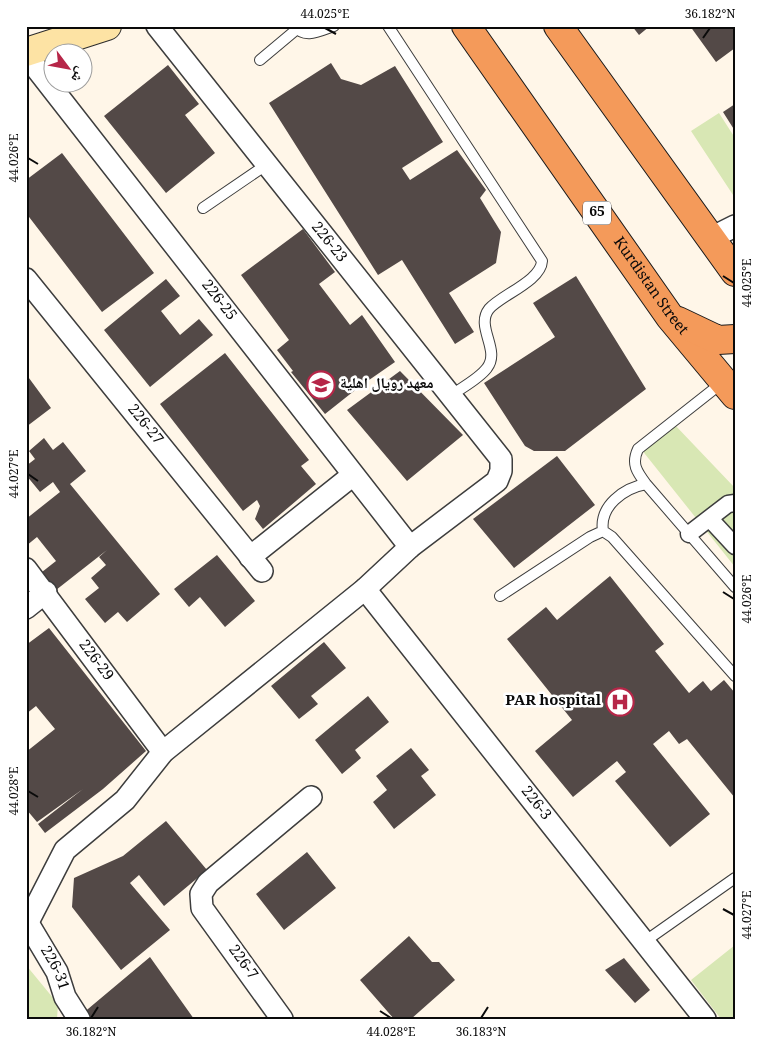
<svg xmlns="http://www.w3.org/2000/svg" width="761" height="1045" font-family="Georgia,'Noto Naskh Arabic',serif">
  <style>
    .green { fill: #d8e7b4 }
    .building { fill: #534947 }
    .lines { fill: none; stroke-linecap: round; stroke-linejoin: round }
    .service-casing { stroke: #3d3d3d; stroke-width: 12 }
    .pedestrian-casing { stroke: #3d3d3d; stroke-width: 19 }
    .minor-casing { stroke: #3d3d3d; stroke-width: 24 }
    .secondary-casing { stroke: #2c2c2c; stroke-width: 30 }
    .trunk-casing { stroke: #1b1b1b; stroke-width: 30 }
    .service { stroke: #fff; stroke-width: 10 }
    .pedestrian { stroke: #fff; stroke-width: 16 }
    .minor { stroke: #fff; stroke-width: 21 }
    .secondary { stroke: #fde3a4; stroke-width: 28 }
    .trunk { stroke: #f49a5a; stroke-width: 28 }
    .ticks { fill: none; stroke: #0a0a0a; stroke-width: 2 }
    .labels { text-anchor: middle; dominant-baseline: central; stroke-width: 5; stroke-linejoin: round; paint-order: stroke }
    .shield { fill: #fff; stroke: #545454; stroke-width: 1 }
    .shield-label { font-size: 14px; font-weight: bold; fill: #0a0a0a }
    .street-label { font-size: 15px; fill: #0a0a0a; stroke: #fff }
    .poi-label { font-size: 15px; font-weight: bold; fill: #0a0a0a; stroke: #fff; text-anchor: start }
    .neatline { fill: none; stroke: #0a0a0a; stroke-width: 2 }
    .ticks-label { font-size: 12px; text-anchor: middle; fill: #0a0a0a }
  </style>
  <rect width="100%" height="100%" fill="#fff6e8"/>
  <path class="green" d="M 719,113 L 735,138 L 735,198 L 691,131 Z
    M 674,424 L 735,488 L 735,567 L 641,449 Z
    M 735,945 L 735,1019 L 721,1019 L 691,980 Z
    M 26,965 L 58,1004 L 57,1019 L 26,1019 Z"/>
  <path class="building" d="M 632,26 L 650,26 L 639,35 Z
    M 690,26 L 735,26 L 735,48 L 716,62 Z
    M 331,63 L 341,79 L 361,85 L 395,66 L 443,142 L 402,168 L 410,180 L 457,150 L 486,190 L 480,198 L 501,232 L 496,263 L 449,293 L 474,332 L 455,344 L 402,260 L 378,275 L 269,103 Z
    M 168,65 L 199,104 L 185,115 L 215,153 L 166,193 L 104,116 Z
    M 735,104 L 735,131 L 723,112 Z
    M 62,153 L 154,273 L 102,312 L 26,213 L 26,180 Z
    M 303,229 L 335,272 L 319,284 L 350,325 L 362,315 L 395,362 L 359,387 L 325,414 L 291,372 L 293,371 L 277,350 L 289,340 L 241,275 Z
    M 576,276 L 646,389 L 565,451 L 534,451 L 525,446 L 484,383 L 555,337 L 533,303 Z
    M 166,279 L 180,296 L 161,311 L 180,335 L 199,319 L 213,335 L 150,387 L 104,330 Z
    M 225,353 L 309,460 L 301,466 L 316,484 L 263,529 L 255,519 L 260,506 L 257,500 L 243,511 L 160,404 Z
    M 400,371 L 463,435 L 407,481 L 347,410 Z
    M 26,374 L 51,408 L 26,427 Z
    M 44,438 L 53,450 L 63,442 L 86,471 L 70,484 L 160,594 L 127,622 L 118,612 L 105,623 L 85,599 L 99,588 L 91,578 L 106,565 L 99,557 L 107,550 L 56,590 L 42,572 L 56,561 L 37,537 L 26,546 L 26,519 L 60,492 L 53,482 L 40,492 L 26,475 L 26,466 L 35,459 L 29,451 Z
    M 557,456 L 595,505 L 514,568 L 473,519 Z
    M 217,555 L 255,601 L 225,627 L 200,597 L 189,607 L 174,589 Z
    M 610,576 L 664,644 L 655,651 L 689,693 L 703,681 L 711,691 L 724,680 L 735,693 L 735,798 L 687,739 L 679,744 L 669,731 L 653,744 L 710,814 L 670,847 L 615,781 L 626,772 L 617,761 L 573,797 L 535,751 L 572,720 L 507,639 L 546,607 L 557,620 Z
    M 49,628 L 146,751 L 103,789 L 45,833 L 38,824 L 83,789 L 37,822 L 26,809 L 26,752 L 55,729 L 36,706 L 26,714 L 26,645 Z
    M 324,642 L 346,668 L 311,696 L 318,704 L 299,719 L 271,686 Z
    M 368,696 L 389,722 L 355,750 L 361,758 L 342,774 L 315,740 Z
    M 411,748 L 429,770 L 421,776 L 436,795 L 394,829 L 373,802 L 387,790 L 376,776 Z
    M 166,821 L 207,870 L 164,906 L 139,875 L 130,883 L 170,930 L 121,970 L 72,907 L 74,878 L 123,856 Z
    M 307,852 L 336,888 L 284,930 L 256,894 Z
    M 409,936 L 432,962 L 439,962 L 455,980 L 411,1019 L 394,1019 L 360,980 Z
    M 150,957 L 194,1019 L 86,1019 L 82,1014 Z
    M 624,958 L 650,990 L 635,1003 L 605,970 Z"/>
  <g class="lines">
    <g class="service-casing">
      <path id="service" d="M 295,26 C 305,40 321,30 334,26
        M 388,26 L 542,261 C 541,281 501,295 489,309 C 475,327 501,350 487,368 C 479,379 461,388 450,396
        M 260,60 L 297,29
        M 203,208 L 266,165
        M 723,382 L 638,449 C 631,464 637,472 646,484 L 735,587
        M 603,531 C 599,506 624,488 646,484
        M 500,596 L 590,537 L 603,531 L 612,537 L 735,676
        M 644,942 L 735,878"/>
    </g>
    <g class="pedestrian-casing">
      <path id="pedestrian" d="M 710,519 L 735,546
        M 689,534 L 728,504 L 735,503"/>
    </g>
    <g class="minor-casing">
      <g id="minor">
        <path id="s1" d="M 26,55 L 410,547"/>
        <path d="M 709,239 L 735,226"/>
        <path id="s2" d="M 26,279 L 262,571"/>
        <path d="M 250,557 L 353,475"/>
        <path id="s3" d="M 26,569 L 163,752"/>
        <path id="s4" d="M 365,589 L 705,1019"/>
        <path d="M 26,608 L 46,592"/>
        <path id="s5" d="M 26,920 L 57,972 L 65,997 L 79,1019"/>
        <path d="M 28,922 L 65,850 L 125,800 L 163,752 L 365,589 L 410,547 L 497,481 L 501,471 L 501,459 L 157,26"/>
        <path d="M 282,1019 L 202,908 L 201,894 L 208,883 L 311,797"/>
      </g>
    </g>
    <g class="secondary-casing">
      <path id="secondary" d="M 26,52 L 107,26"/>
    </g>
    <g class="trunk-casing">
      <g id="trunk">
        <path id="s6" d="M 466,26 L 670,317 L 735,395"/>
        <path d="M 558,26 L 735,272"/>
        <path d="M 678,321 L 718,340 L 735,339"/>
      </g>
    </g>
    <use href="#service" class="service"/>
    <use href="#pedestrian" class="pedestrian"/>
    <use href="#minor" class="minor"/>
    <use href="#secondary" class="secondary"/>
    <use href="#trunk" class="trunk"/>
  </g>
  <path class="ticks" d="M 325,28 L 336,34M 703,38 L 710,28M 28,158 L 38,164M 723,276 L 734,283M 28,474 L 38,481M 723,592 L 734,599M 28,791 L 38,797M 723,909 L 734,915M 380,1011 L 391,1018M 91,1018 L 98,1007M 481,1018 L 488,1007"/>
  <defs>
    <g id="university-ring" transform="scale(1.4375)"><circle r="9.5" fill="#fff" stroke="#b62648" stroke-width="1.5"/><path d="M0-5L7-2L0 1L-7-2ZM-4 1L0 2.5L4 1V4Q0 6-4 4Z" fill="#b62648"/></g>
    <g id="hospital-ring" transform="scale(1.4375)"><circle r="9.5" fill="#fff" stroke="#b62648" stroke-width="1.5"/><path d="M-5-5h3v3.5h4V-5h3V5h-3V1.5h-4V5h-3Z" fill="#b62648"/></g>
  </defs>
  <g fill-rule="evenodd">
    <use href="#university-ring" x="321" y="385"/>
    <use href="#hospital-ring" x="620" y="702"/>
  </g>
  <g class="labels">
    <rect class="shield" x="583" y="201.5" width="28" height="23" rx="4"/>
    <g class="shield-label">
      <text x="597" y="213">65</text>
    </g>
    <g class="street-label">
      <text transform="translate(328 243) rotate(51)">226-23</text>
      <text stroke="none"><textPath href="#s6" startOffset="319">Kurdistan Street</textPath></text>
      <text stroke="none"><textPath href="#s1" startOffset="312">226-25</textPath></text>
      <text stroke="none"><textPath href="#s2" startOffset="188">226-27</textPath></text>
      <text stroke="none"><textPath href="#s3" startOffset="115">226-29</textPath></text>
      <text stroke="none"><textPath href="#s4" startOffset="274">226-3</textPath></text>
      <text transform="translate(242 963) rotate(54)">226-7</text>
      <text stroke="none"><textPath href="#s5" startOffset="56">226-31</textPath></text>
    </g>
    <g class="poi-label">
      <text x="340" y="385">معهد رويال اهلية</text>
      <text x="601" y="702" text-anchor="end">PAR hospital</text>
    </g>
  </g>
  <rect width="761" height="1045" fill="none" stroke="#ffffff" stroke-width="55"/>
  <g transform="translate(68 68) rotate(122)"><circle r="24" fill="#ffffff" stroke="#9d9d9d"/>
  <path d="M0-4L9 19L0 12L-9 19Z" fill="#b62648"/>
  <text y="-8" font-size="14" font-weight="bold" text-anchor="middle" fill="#0a0a0a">ش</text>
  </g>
  <rect x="28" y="28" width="706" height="990" class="neatline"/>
  <g class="ticks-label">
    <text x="325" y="18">44.025°E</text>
    <text x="710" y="18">36.182°N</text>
    <text transform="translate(14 158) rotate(-90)" y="4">44.026°E</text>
    <text transform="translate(747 283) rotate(-90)" y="4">44.025°E</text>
    <text transform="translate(14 474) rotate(-90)" y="4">44.027°E</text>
    <text transform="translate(747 599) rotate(-90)" y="4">44.026°E</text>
    <text transform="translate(14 791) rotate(-90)" y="4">44.028°E</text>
    <text transform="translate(747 915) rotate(-90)" y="4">44.027°E</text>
    <text x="91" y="1036">36.182°N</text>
    <text x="391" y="1036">44.028°E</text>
    <text x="481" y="1036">36.183°N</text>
  </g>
</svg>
